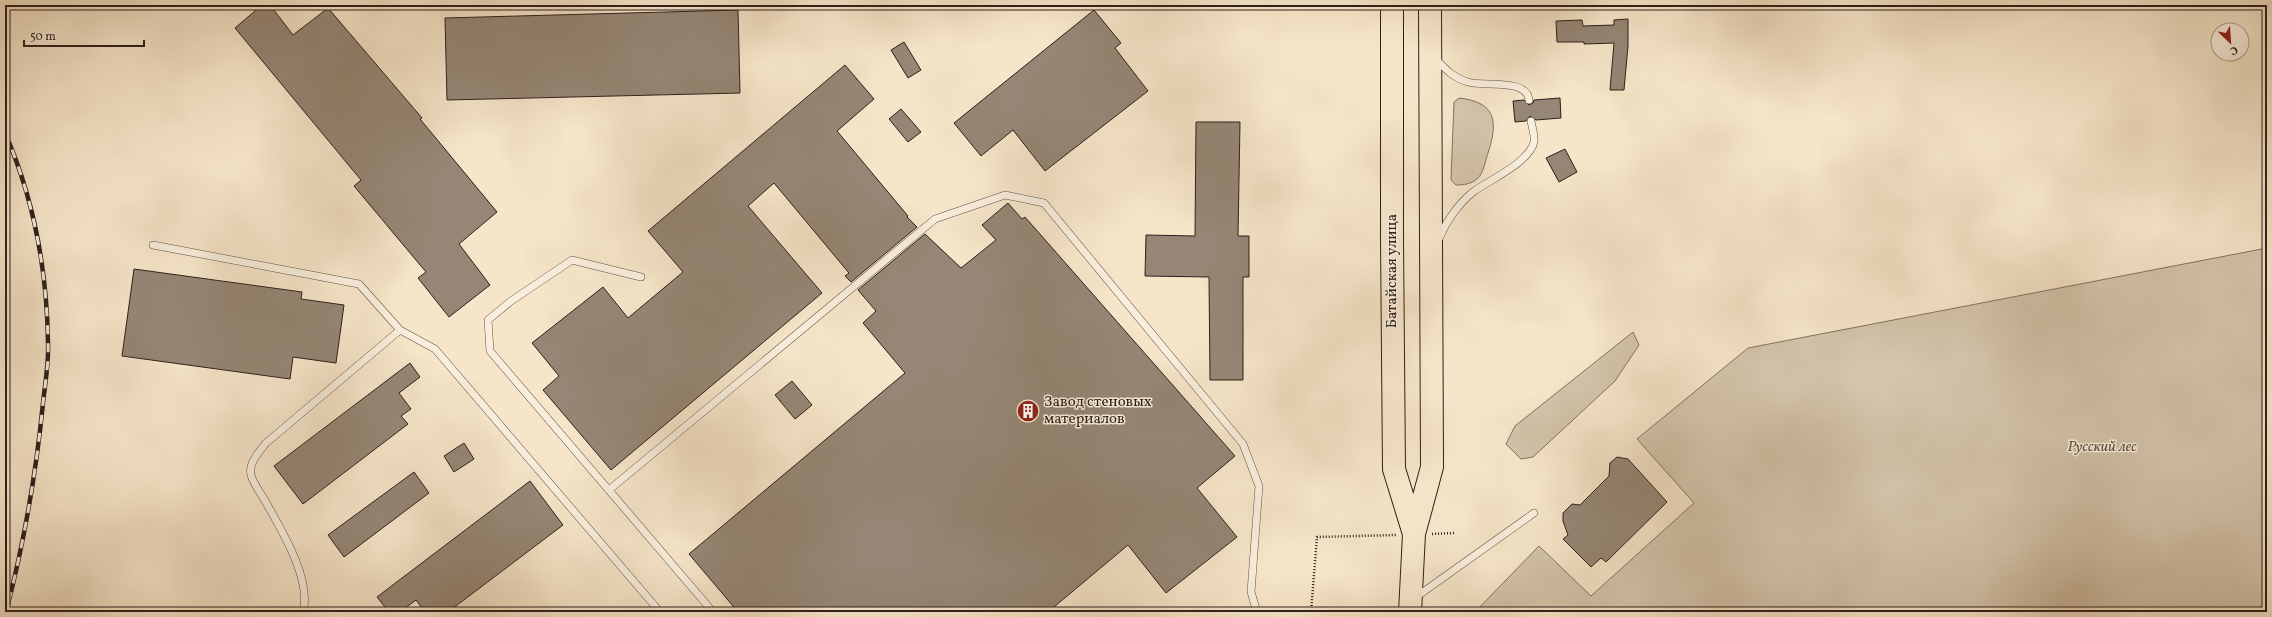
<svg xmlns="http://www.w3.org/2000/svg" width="2272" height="617" font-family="Vollkorn,serif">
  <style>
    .green { fill: #d4c4ab; stroke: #807263 }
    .building { fill: #958675; stroke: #2c201b }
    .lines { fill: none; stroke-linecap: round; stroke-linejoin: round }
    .service-casing { stroke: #5e5146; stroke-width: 8 }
    .trunk-casing { stroke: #2c201b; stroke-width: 24 }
    .path { stroke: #2c201b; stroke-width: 2.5; stroke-dasharray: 1 2; stroke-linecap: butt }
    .service { stroke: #f9eedc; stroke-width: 7 }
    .trunk { stroke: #f6e5c9; stroke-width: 22 }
    .rail-casing { stroke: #2c201b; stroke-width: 4.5 }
    .rail { stroke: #f9eedc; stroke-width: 3; stroke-dasharray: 9; stroke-linecap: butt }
    .labels { text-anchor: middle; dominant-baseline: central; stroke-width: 3; stroke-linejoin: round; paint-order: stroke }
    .street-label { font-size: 15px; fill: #2c201b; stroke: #f9eedc }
    .poi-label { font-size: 15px; fill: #2c201b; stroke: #f9eedc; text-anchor: start }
    .park-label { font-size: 15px; font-style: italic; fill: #5e5146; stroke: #f9eedc }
  </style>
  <rect width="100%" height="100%" fill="#f6e5c9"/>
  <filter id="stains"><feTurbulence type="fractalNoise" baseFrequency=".005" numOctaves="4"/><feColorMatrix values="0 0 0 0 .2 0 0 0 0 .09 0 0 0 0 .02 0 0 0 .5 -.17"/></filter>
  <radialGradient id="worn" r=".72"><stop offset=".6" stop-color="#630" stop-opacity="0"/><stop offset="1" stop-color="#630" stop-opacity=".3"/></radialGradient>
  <path class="green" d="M 1459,98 C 1497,102 1498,123 1488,153 C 1485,161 1484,173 1477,179 C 1471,184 1464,185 1456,185 L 1451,180 L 1454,102 Z
    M 2267,248 L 2267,612 L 1475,612 L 1539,546 L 1591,596 L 1694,503 L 1637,439 L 1748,348 Z
    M 1633,332 L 1639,345 L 1615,381 L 1533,457 L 1521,459 L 1506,444 L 1515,426 Z"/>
  <path class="building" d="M 262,5 L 270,5 L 293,35 L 328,8 L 422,118 L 420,119 L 497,212 L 459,244 L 490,285 L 449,317 L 418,278 L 426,272 L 354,186 L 361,180 L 235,28 Z
    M 738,10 L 740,93 L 447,100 L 445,18 Z
    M 1094,10 L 1121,43 L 1115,48 L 1148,91 L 1045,171 L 1013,130 L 981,156 L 954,123 Z
    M 1628,19 L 1628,46 L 1624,90 L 1610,90 L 1614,43 L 1584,44 L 1584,42 L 1557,42 L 1556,21 L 1582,20 L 1583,26 L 1614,25 L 1614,20 Z
    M 904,42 L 921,70 L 908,78 L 891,50 Z
    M 845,65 L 874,99 L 837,131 L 908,216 L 907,217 L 917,227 L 851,282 L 845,276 L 849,273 L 774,183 L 748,206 L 822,293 L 611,470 L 543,390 L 559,376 L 532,343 L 603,287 L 628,318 L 683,272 L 648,231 Z
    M 1560,98 L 1561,118 L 1536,120 L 1530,116 L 1526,121 L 1515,122 L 1513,101 L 1524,100 L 1529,105 L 1533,103 L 1534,100 Z
    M 901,109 L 921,132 L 908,142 L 889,119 Z
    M 1196,122 L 1240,122 L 1238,236 L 1249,236 L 1249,277 L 1243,277 L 1243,380 L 1210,380 L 1209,277 L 1145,276 L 1146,235 L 1195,236 Z
    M 1565,149 L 1577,172 L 1559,182 L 1546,158 Z
    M 1008,203 L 1022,219 L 1025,217 L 1235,456 L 1197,488 L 1237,537 L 1166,593 L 1128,545 L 1048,612 L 738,612 L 689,554 L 905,373 L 863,323 L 876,311 L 858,290 L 925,234 L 961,268 L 996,240 L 982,225 Z
    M 134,269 L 302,292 L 301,299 L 344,305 L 336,363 L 293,357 L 290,379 L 122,356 Z
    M 410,363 L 420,377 L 399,393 L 411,409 L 401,416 L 408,424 L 303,504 L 274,466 Z
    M 792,381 L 812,405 L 795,419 L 775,395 Z
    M 464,443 L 474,459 L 454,472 L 444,456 Z
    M 1617,457 L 1628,459 L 1667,502 L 1606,562 L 1601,558 L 1591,567 L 1563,539 L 1568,535 L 1563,521 L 1563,513 L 1572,504 L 1580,505 L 1609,476 L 1610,463 Z
    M 414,472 L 429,493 L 344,557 L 328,535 Z
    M 530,481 L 563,525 L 448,612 L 425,612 L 416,600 L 400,612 L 389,612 L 377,597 Z"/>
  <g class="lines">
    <g class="service-casing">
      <path id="service" d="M 1436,59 C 1446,70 1454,78 1468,82 C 1484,87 1527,78 1529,100
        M 1439,239 C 1445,223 1459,203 1473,192 C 1489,180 1529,163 1534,142 C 1535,136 1532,127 1531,121
        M 153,245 L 359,284 L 400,330
        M 641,277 L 572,260 L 511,301 L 488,320 L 490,351 L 713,612
        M 609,490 L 935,219 L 1005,195 L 1044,203 L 1243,444 L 1259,486 L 1251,592 L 1257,612
        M 1416,597 L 1534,513
        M 303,612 C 312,578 280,528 264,499 C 260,492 253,483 251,475 C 248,463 260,451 266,443 L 400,330 L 435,349 L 660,612"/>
    </g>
    <g class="trunk-casing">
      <path id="trunk" d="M 1392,5 L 1392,239 L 1394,469 L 1414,534
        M 1410,612 L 1414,534 L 1432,467 L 1430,5"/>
    </g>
    <path class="path" d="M 1432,534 L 1454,533
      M 1311,612 L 1317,537 L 1396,535
      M 1452,612 L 1452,609"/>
    <use href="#service" class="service"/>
    <use href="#trunk" class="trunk"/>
    <g class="rail-casing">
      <path id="rail" d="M 5,133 C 34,199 47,272 48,343 C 49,363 45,384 43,403 C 36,474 24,543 6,612"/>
    </g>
    <use href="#rail" class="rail"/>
  </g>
  <defs>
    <g id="building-disc" transform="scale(1.15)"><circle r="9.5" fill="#8f2418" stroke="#f9eedc"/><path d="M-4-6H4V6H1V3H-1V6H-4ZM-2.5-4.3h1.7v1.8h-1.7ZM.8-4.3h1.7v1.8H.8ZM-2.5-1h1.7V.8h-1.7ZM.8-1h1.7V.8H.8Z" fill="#fff"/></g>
  </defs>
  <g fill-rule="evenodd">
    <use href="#building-disc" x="1028" y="411"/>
  </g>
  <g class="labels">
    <g class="street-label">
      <text transform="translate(1392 271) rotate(-90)">Батайская улица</text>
    </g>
    <g class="poi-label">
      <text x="1044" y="402">Завод стеновых<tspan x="1044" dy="17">материалов</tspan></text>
    </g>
    <g class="park-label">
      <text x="2102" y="447">Русский лес</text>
    </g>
  </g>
  <rect width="2272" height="617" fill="none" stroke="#f6e5c9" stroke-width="20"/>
  <rect x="6" y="6" width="2260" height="605" fill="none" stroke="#2c201b" stroke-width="2"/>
  <rect x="10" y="10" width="2252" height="597" fill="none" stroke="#2c201b"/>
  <g transform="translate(2230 42) rotate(155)"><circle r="19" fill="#f9eedc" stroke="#a79c8f"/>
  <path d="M0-3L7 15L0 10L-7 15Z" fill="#8f2418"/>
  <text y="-6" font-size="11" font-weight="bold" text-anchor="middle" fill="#2c201b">С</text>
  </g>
  <path d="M24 40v6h120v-6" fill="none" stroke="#2c201b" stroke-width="2"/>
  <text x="30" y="40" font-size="12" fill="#2c201b" stroke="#f9eedc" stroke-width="3" paint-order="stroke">50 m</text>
  <rect width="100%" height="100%" filter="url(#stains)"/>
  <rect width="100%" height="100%" fill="url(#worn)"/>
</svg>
